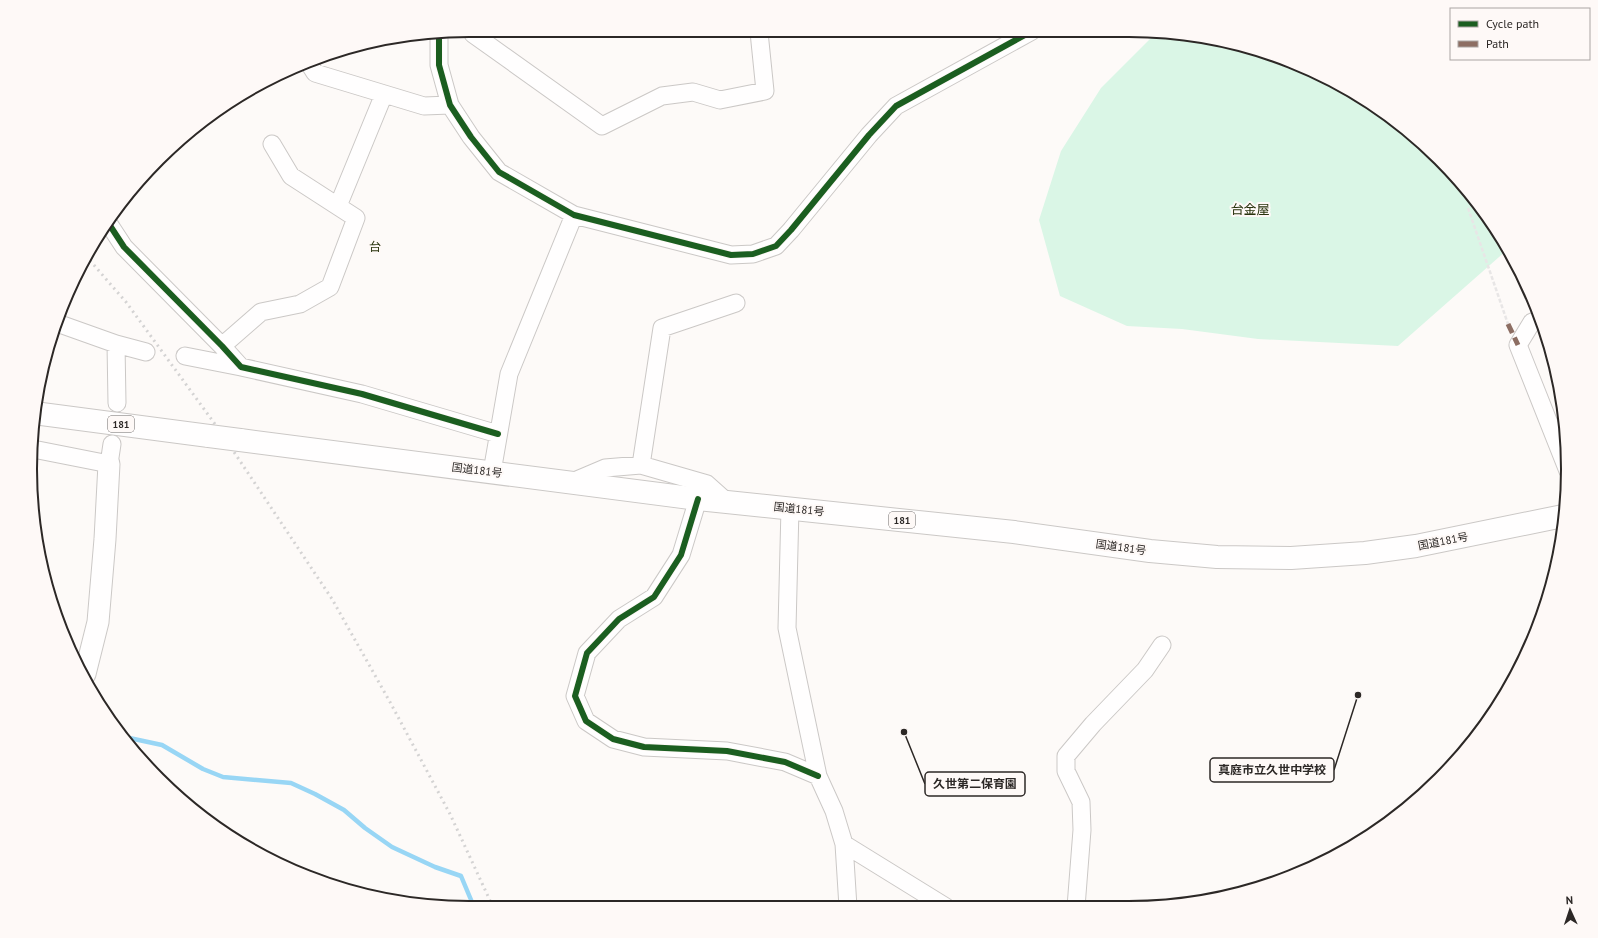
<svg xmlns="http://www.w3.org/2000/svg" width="1598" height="938" font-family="'PT Sans','Noto Sans JP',sans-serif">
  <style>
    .green { fill: #daf6e6 }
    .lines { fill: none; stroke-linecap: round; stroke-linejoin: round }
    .stream { stroke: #98d6f5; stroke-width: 4.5 }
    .minor-casing { stroke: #cbc8c6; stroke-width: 19 }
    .tertiary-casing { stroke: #cbc8c6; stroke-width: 23 }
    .trunk-casing { stroke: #cbc8c6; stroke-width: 24 }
    .path { stroke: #e8e6e6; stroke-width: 2.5; stroke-dasharray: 4 2; stroke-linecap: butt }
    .minor { stroke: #fffefe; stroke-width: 17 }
    .tertiary { stroke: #fffefe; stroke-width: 21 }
    .trunk { stroke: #fffefe; stroke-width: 22 }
    .rail { stroke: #d4d3d3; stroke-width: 3; stroke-dasharray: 2 4; stroke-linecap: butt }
    .trunk-bridge-casing { stroke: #cbc8c6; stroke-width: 24; stroke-linecap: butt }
    .trunk-bridge { stroke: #fffefe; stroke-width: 22 }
    .quiet { stroke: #8d6e63; stroke-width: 5; stroke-dasharray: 10 5; stroke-linecap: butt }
    .cycleway-casing { stroke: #fef9f7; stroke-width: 8 }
    .cycleway { stroke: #1b5e20; stroke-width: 6 }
    .labels { text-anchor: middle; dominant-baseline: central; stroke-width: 4; stroke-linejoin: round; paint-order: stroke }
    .shield { fill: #fef9f7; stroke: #6b6765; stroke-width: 1 }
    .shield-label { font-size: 10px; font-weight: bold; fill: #2c2826 }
    .street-label { font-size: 11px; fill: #2c2826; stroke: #fef9f7 }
    .neighbourhood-label { font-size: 12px; fill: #29330d; stroke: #fef9f7 }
    .quarter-label { font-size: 13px; fill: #29330d; stroke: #fef9f7 }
    .rim { fill: none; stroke: #2c2826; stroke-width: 2 }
    .leader { fill: none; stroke: #2c2826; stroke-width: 1.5 }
    .callout-dot { fill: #2c2826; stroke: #fef9f7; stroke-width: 1.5 }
    .callout { fill: #fef9f7; stroke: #2c2826; stroke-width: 1.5 }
    .callout-label { font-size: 12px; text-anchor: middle; font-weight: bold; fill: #2c2826 }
  </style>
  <rect width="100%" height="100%" fill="#fdfaf8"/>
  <path class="green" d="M 1158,31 L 1270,53 L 1373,104 L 1439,158 L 1494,225 L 1507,250 L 1398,346 L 1258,339 L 1182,329 L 1127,326 L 1060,296 L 1039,220 L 1061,151 L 1101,88 Z"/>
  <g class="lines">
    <path class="stream" d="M 120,736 L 162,745 L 203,769 L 223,777 L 291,783 L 315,794 L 344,810 L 365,828 L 392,847 L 435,867 L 461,876 L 474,907"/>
    <g class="minor-casing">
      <path id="minor" d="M 439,34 L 439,65 L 450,105 L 471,137 L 499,172 L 574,215 L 731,255 L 753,254 L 776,246 L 791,230 L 869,135 L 896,106 L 1032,31
        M 473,34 L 602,126 L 662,96 L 693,92 L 720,100 L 765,91 L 759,32
        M 308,62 L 315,73 L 424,106 L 450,105
        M 338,206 L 384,94
        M 107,221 L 124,247 L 222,346 L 241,367 L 362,394 L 498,434
        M 1532,322 L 1518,345 L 1568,471
        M 57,323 L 116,344 L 117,403
        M 116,344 L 146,352
        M 222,346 L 261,312 L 300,304 L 330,287 L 356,218 L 291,176 L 272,144
        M 185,356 L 241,367
        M 33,449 L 109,464 L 112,444
        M 641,465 L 662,328 L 736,303
        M 492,472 L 509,374 L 574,215
        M 572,482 L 605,468 L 641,465 L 707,484 L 726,501
        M 698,499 L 681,555 L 654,597 L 619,619 L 587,653 L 575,696 L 586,721 L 613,739 L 644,747 L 727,751 L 785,762 L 818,776
        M 790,508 L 787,628 L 818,776 L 834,811 L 844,844 L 848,907
        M 844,844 L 946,907
        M 1076,907 L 1082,830 L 1081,802 L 1066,771 L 1066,756 L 1093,724 L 1145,670 L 1162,645"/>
    </g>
    <g class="tertiary-casing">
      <path id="tertiary" d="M 85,674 L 98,622 L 105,539 L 109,464"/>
    </g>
    <g class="trunk-casing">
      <path id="trunk" d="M 34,413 L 209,436
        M 240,440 L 698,499 L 1014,532 L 1150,551 L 1217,557 L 1291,558 L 1365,553 L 1416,546 L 1563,516"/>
    </g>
    <path class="path" d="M 1468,208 L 1508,324"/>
    <use href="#minor" class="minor"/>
    <use href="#tertiary" class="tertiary"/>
    <use href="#trunk" class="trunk"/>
    <path class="rail" d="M 86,256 L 126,302 L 220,431 L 332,599 L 390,702 L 450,814 L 493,907"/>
    <g class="trunk-bridge-casing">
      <path id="trunk-bridge" d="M 209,436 L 240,440"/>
    </g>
    <use href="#trunk-bridge" class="trunk-bridge"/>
    <path class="quiet" d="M 1508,324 L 1518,345"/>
    <g class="cycleway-casing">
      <path id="cycleway" d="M 439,34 L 439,65 L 450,105 L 471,137 L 499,172 L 574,215 L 731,255 L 753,254 L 776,246 L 791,230 L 869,135 L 896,106 L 1032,31
        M 107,221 L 124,247 L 222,346 L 241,367 L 362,394 L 498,434
        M 698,499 L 681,555 L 654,597 L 619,619 L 587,653 L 575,696 L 586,721 L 613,739 L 644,747 L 727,751 L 785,762 L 818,776"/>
    </g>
    <use href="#cycleway" class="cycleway"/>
  </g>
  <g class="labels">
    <g class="shield">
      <rect x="108" y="416" width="26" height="16" rx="3"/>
      <rect x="889" y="512" width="26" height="16" rx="3"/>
    </g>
    <g class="shield-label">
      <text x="121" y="424">181</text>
      <text x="902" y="520">181</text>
    </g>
    <g class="street-label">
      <text transform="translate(477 470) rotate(7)">国道181号</text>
      <text transform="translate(799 509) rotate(6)">国道181号</text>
      <text transform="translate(1443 541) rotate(-11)">国道181号</text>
      <text transform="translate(1121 547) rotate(8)">国道181号</text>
    </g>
    <g class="neighbourhood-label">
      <text x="375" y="246">台</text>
    </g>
    <g class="quarter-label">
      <text x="1250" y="209">台金屋</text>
    </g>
  </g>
  <path d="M0 0H1598V938H0ZM469 37H1129A432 432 0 0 1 1561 469V469A432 432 0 0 1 1129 901H469A432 432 0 0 1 37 469V469A432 432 0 0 1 469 37Z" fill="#fef9f7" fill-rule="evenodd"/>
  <path class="rim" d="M469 37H1129A432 432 0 0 1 1561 469V469A432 432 0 0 1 1129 901H469A432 432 0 0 1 37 469V469A432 432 0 0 1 469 37Z"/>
  <path class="leader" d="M1358 695L1334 770M904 732L925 784"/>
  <g class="callout-dot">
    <circle cx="1358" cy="695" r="4"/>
    <circle cx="904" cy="732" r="4"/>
  </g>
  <g class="callout">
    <rect x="1210" y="758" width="124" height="24" rx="4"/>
    <rect x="925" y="772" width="100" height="24" rx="4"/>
  </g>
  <g class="callout-label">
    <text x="1272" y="774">真庭市立久世中学校</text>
    <text x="975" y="788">久世第二保育園</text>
  </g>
  <rect x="1450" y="8" width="140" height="52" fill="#fef9f7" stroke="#aaa5a3"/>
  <rect x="1458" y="21" width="20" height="6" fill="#1b5e20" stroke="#aaa5a3"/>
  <text x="1486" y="28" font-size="12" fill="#2c2826">Cycle path</text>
  <rect x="1458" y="41" width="20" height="6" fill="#8d6e63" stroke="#aaa5a3"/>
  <text x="1486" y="48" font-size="12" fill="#2c2826">Path</text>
  <g transform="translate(1570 910) rotate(357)" stroke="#fef9f7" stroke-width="3" paint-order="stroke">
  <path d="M0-3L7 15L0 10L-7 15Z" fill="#2c2826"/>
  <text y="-6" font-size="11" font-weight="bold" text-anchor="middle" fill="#2c2826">N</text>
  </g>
</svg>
